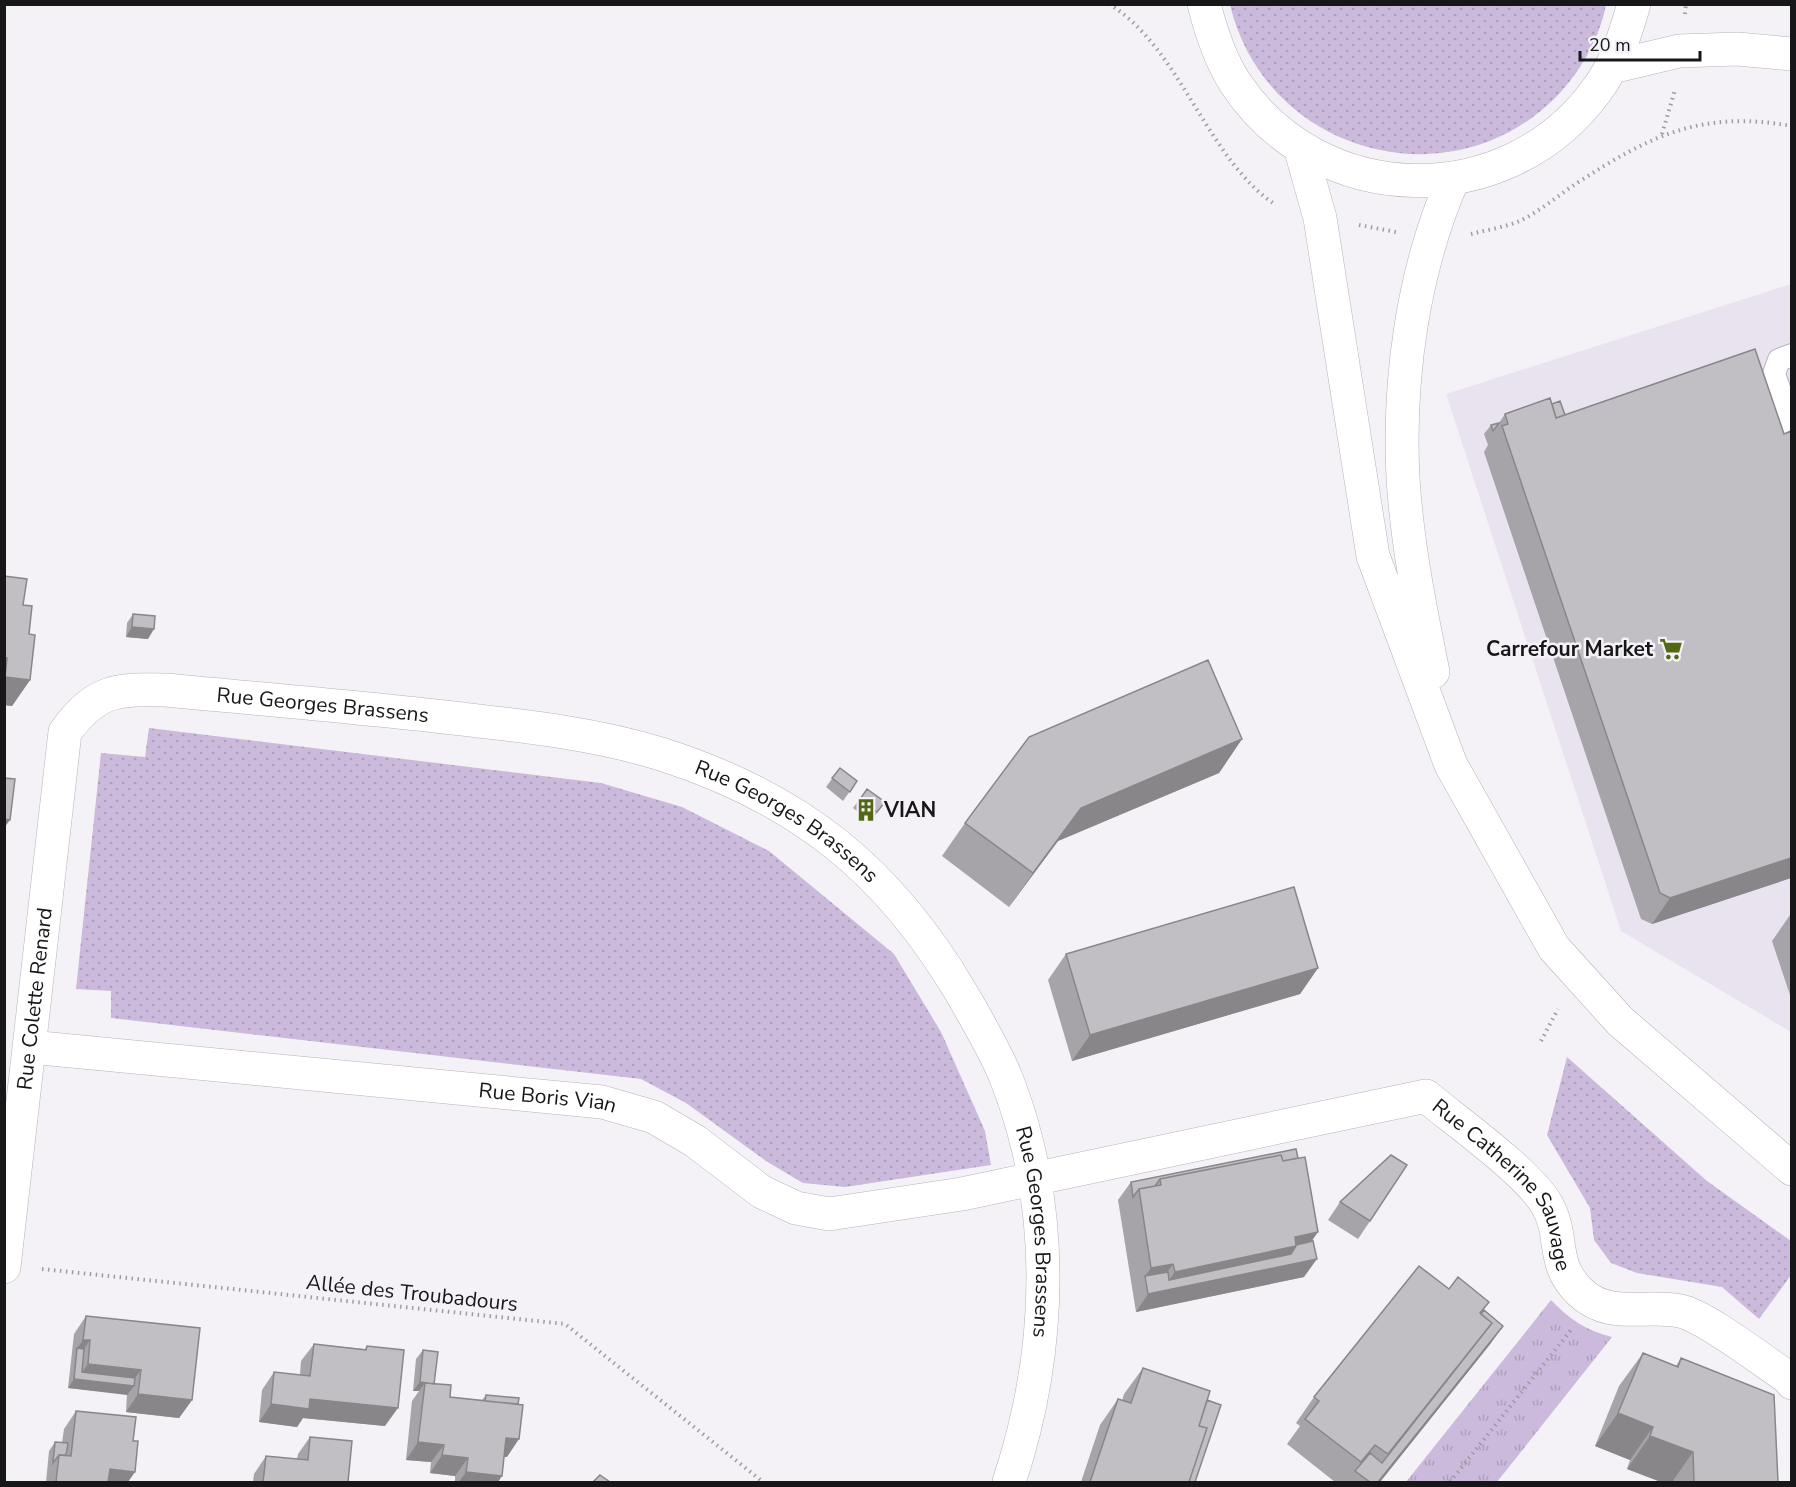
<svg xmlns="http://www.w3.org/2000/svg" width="1796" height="1487" font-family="'Nunito Sans',sans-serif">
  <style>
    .built { fill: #e9e3f0 }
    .grass { fill: url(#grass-dots) }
    .park { fill: url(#park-tufts) }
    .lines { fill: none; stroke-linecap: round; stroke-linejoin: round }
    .lane-casing { stroke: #b6b3b8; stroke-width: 24 }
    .street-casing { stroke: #b6b3b8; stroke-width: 34 }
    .secondary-casing { stroke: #b6b3b8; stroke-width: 34 }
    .path { stroke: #9d9c9f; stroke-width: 4; stroke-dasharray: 1.5 4.5; stroke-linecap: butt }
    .lane { stroke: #fff; stroke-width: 22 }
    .street { stroke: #fff; stroke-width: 33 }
    .secondary { stroke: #fff; stroke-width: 33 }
    .wall { fill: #a7a4a9 }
    .shaded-wall { fill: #888689 }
    .building { fill: #c2bfc4; stroke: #888689; stroke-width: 1.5 }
    .labels { text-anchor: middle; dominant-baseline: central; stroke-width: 5; stroke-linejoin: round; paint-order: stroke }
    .poi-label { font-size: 21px; font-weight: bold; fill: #171618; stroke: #f4f2f7; text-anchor: end }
    .street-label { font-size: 21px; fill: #171618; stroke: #f4f2f7 }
  </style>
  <defs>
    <pattern id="grass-dots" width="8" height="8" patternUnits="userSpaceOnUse" patternTransform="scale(1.5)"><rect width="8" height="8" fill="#cbbadc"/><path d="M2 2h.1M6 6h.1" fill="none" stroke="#ae9fbc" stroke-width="1.8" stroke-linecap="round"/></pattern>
    <pattern id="park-tufts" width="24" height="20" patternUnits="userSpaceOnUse" patternTransform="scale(1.5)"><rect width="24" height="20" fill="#cbbadc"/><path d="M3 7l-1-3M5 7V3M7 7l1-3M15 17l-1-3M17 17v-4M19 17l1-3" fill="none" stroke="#ae9fbc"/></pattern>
  </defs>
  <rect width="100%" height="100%" fill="#f4f2f7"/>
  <path class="built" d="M 1791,284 L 1791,1032 L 1621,931 L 1446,394 Z"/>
  <path class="grass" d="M 1230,5 L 1230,4 L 1606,5 C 1599,39 1581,71 1557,96 C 1450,205 1266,153 1230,5 Z
    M 149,728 L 601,783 L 682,807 L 769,851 L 894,954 L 941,1032 L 985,1131 L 991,1165 L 845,1187 L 803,1183 L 766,1161 L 686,1103 L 641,1079 L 111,1018 L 111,991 L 76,989 L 101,753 L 145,757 Z
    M 1567,1057 L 1707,1181 L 1791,1241 L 1791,1275 L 1759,1319 L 1722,1287 L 1637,1273 L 1611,1263 L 1594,1240 L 1590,1208 L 1547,1135 Z"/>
  <path class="park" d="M 1551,1300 C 1569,1319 1587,1331 1612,1337 L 1497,1482 L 1406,1482 Z"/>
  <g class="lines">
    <g class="lane-casing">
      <path id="lane" d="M 1792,355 L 1779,360 L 1774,374 L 1792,426"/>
    </g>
    <g class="street-casing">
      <g id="street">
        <path id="s1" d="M 30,1047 L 602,1102 L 654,1117 L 695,1141 L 762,1192 L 796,1208 L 829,1214 L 962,1194 L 1426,1096 C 1457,1122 1529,1173 1547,1205 C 1565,1237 1550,1263 1580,1292 C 1609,1320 1646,1304 1680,1311 C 1705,1316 1763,1361 1787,1377 L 1792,1383"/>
        <path id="s2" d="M 4,1267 L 65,732 C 96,690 115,689 165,690 C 261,699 357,707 453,718 C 523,726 593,733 661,754 C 799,798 889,870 962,994 C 977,1020 993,1047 1005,1075 C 1057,1205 1053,1350 1009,1482"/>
      </g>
    </g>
    <g class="secondary-casing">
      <path id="secondary" d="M 1204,4 C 1211,32 1220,60 1236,84 C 1320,210 1507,213 1596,91 C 1616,65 1625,35 1634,4
        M 1612,67 L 1679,51 L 1737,49 L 1792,54
        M 1300,147 L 1320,218 L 1373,556 L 1451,765 L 1554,948 L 1620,1021 L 1792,1169
        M 1433,672 C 1420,608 1407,543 1403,478 C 1398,378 1413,271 1453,179"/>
    </g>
    <path class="path" d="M 1109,4 C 1181,48 1207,160 1276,205
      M 1685,14 L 1686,4
      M 1662,134 L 1675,90
      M 1359,225 L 1396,232
      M 1471,234 C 1487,230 1505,227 1520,221 C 1540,211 1559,195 1577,183 C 1651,135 1702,110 1792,126
      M 1541,1041 L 1558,1009
      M 42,1269 L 565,1324 L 763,1482
      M 1450,1482 L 1571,1330"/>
    <use href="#lane" class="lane"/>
    <use href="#street" class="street"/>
    <use href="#secondary" class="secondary"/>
  </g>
  <path class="wall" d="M 1552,404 L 1565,415 L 1784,434 L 1791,431 L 1791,878 L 1652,924 L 1641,919 L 1484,452 L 1488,445 L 1484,434 L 1491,425 L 1499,423 L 1505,414 Z
    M 4,576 L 23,605 L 29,634 L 30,680 L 12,706 L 4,705 Z
    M 133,614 L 148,639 L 126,637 L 127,623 Z
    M 1242,739 L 1219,773 L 1058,841 L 1009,907 L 942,856 L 965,823 Z
    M 840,768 L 857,781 L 843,801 L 826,787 Z
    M 867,789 L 885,802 L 871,821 L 853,808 Z
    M 1790,915 L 1791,915 L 1791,998 L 1772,941 Z
    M 1066,954 L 1318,968 L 1300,994 L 1072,1061 L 1048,980 Z
    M 1296,1149 L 1313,1241 L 1304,1277 L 1136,1312 L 1118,1200 L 1131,1182 Z
    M 1340,1202 L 1370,1221 L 1358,1239 L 1328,1220 Z
    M 1449,1289 L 1484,1311 L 1491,1343 L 1380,1482 L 1335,1482 L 1287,1444 L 1300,1426 L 1296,1423 L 1314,1397 Z
    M 86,1316 L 192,1400 L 179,1418 L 126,1412 L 127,1394 L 68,1388 L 74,1334 Z
    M 314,1344 L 365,1349 L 367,1346 L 385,1426 L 303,1418 L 297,1427 L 259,1422 L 262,1390 L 274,1372 L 300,1375 L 301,1361 Z
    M 423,1350 L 434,1384 L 450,1397 L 482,1400 L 486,1395 L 507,1457 L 504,1457 L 498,1482 L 455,1482 L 455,1476 L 430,1473 L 431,1462 L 406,1460 L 412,1401 L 419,1391 L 413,1391 L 416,1359 Z
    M 1643,1353 L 1676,1366 L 1681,1358 L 1778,1482 L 1661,1482 L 1627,1469 L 1630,1460 L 1595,1446 L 1619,1386 Z
    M 1143,1368 L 1207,1400 L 1195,1482 L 1081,1482 L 1100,1425 L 1118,1399 L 1122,1401 L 1124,1394 Z
    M 76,1411 L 128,1482 L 46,1482 L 49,1451 L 55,1442 L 62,1443 L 64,1429 Z
    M 310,1437 L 348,1482 L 253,1482 L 254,1474 L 266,1456 L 297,1459 L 298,1454 Z"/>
  <path class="shaded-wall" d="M 132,627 L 154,629 L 148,639 L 126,637 Z
    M 5,677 L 30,680 L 12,706 L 4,705 L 4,678 Z
    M 1242,739 L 1219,773 L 1058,841 L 1009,907 L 1033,873 L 1081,808 Z
    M 4,819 L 10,820 L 4,828 Z
    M 1791,858 L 1791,878 L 1652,924 L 1670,898 Z
    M 1318,968 L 1300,994 L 1072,1061 L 1090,1035 Z
    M 1318,1232 L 1300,1258 L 1317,1259 L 1304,1277 L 1136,1312 L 1148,1294 L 1161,1291 L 1175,1272 L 1295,1237 Z
    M 1173,1264 L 1155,1290 L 1145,1276 L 1151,1268 Z
    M 1503,1326 L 1491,1343 L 1380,1482 L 1378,1482 Z
    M 83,1340 L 90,1340 L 78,1358 L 77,1348 L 71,1357 Z
    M 88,1364 L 141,1370 L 130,1385 L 134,1386 L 127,1395 L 68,1388 L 74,1379 L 77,1379 Z
    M 420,1382 L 434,1384 L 425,1383 L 419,1391 L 413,1391 Z
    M 138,1394 L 192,1400 L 179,1418 L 126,1412 Z
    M 310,1399 L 398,1408 L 385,1426 L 303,1418 L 297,1427 L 259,1422 L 271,1404 Z
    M 1618,1413 L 1653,1427 L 1630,1460 L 1595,1446 Z
    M 1650,1436 L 1693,1452 L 1672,1482 L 1661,1482 L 1627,1469 Z
    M 506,1438 L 519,1439 L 507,1457 L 494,1456 Z
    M 418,1442 L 444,1445 L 431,1462 L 406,1460 Z
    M 442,1455 L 468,1458 L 455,1476 L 430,1473 Z
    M 110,1469 L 135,1472 L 128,1482 L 101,1482 Z
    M 466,1472 L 502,1476 L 498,1482 L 459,1482 Z"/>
  <path class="building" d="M 1755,349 L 1784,434 L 1791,431 L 1791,858 L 1670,898 L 1660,893 L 1502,426 L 1508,424 L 1505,414 L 1550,398 L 1556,418 Z
    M 1560,401 L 1565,415 L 1556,418 L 1552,404 Z
    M 1499,423 L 1493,431 L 1491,425 Z
    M 4,576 L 27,579 L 23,605 L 32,606 L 29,634 L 35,635 L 30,680 L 5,677 L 7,658 L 4,657 Z
    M 133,614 L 155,616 L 154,629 L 132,627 Z
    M 1208,660 L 1242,739 L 1081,808 L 1033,873 L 965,823 L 1029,737 Z
    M 840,768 L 857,781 L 850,792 L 832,778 Z
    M 4,778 L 15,779 L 10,820 L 4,819 Z
    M 867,789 L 885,802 L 877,812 L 860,799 Z
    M 1294,887 L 1318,968 L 1090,1035 L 1066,954 Z
    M 1296,1149 L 1298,1158 L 1283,1161 L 1281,1155 L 1160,1179 L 1155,1186 L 1139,1189 L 1133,1197 L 1131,1182 Z
    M 1281,1155 L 1283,1161 L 1305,1157 L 1318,1232 L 1295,1237 L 1296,1246 L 1175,1272 L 1173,1264 L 1151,1268 L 1139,1189 L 1161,1185 L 1160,1179 Z
    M 1391,1155 L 1407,1165 L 1370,1221 L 1340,1202 Z
    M 1313,1241 L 1317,1259 L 1148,1294 L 1145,1276 L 1168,1272 L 1169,1280 L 1291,1254 L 1296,1246 L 1296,1245 Z
    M 1419,1266 L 1449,1289 L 1458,1277 L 1489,1302 L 1480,1313 L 1492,1323 L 1388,1454 L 1375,1445 L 1361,1462 L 1305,1419 L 1319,1401 L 1314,1397 Z
    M 1484,1310 L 1503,1326 L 1378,1482 L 1370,1482 L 1355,1471 L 1370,1453 L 1382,1463 L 1492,1323 L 1481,1314 Z
    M 86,1316 L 200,1328 L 192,1400 L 138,1394 L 141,1370 L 88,1364 L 90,1340 L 83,1340 Z
    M 314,1344 L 366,1350 L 367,1346 L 404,1350 L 398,1408 L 310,1399 L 309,1409 L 271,1404 L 274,1372 L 310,1376 Z
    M 77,1348 L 84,1349 L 82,1372 L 135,1378 L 134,1386 L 74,1379 Z
    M 423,1350 L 438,1352 L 434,1384 L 420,1382 Z
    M 1643,1353 L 1678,1367 L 1681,1358 L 1774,1395 L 1778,1482 L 1694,1482 L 1693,1452 L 1650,1436 L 1653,1427 L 1618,1413 Z
    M 1143,1368 L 1210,1391 L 1199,1426 L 1207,1428 L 1189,1482 L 1090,1482 L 1118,1399 L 1131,1403 Z
    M 425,1383 L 451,1385 L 450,1397 L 523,1405 L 519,1439 L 506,1438 L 502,1476 L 466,1472 L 468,1458 L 442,1455 L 444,1445 L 418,1442 Z
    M 486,1395 L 519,1398 L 518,1404 L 485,1401 Z
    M 1207,1400 L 1221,1405 L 1195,1482 L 1189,1482 L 1207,1428 L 1199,1426 Z
    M 76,1411 L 136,1417 L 133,1441 L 138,1441 L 135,1472 L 110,1469 L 108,1482 L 56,1482 L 59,1455 L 71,1456 Z
    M 310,1437 L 352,1441 L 348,1482 L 263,1482 L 266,1456 L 308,1460 Z
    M 55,1442 L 68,1443 L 66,1455 L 59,1455 L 53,1463 Z
    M 600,1475 L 610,1482 L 593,1482 Z"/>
  <defs>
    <g id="supermarket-bare" transform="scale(1.8)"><path d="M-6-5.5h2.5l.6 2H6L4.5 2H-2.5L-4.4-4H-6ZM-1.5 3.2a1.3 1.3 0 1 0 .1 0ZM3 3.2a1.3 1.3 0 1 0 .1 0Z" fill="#526815" stroke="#f4f2f7" stroke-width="2.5" paint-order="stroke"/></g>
    <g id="building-bare" transform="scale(1.8)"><path d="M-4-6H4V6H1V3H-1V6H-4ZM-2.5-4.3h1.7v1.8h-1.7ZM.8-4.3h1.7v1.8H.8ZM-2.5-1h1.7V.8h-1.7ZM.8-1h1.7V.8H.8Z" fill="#526815" stroke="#f4f2f7" stroke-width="2.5" paint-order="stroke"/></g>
  </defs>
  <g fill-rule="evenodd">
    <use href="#supermarket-bare" x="1671" y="649"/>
    <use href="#building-bare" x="866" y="810"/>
  </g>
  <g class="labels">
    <g class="poi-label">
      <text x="1653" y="649">Carrefour Market</text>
      <text x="884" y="810" text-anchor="start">VIAN</text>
    </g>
    <g class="street-label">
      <text stroke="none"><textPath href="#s2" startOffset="812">Rue Georges Brassens</textPath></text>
      <text stroke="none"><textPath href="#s2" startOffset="1298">Rue Georges Brassens</textPath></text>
      <text stroke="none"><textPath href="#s2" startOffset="270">Rue Colette Renard</textPath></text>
      <text stroke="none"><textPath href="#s1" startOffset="520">Rue Boris Vian</textPath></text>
      <text stroke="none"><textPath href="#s1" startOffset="1562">Rue Catherine Sauvage</textPath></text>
      <text stroke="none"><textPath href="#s2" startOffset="1802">Rue Georges Brassens</textPath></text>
      <text transform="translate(412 1293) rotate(6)">Allée des Troubadours</text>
    </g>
  </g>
  <rect width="1796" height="1487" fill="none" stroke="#171618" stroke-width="12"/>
  <path d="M1580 51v9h120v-9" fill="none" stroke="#171618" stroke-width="3"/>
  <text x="1589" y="51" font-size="18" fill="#171618" stroke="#f4f2f7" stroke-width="4.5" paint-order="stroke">20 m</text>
</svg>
